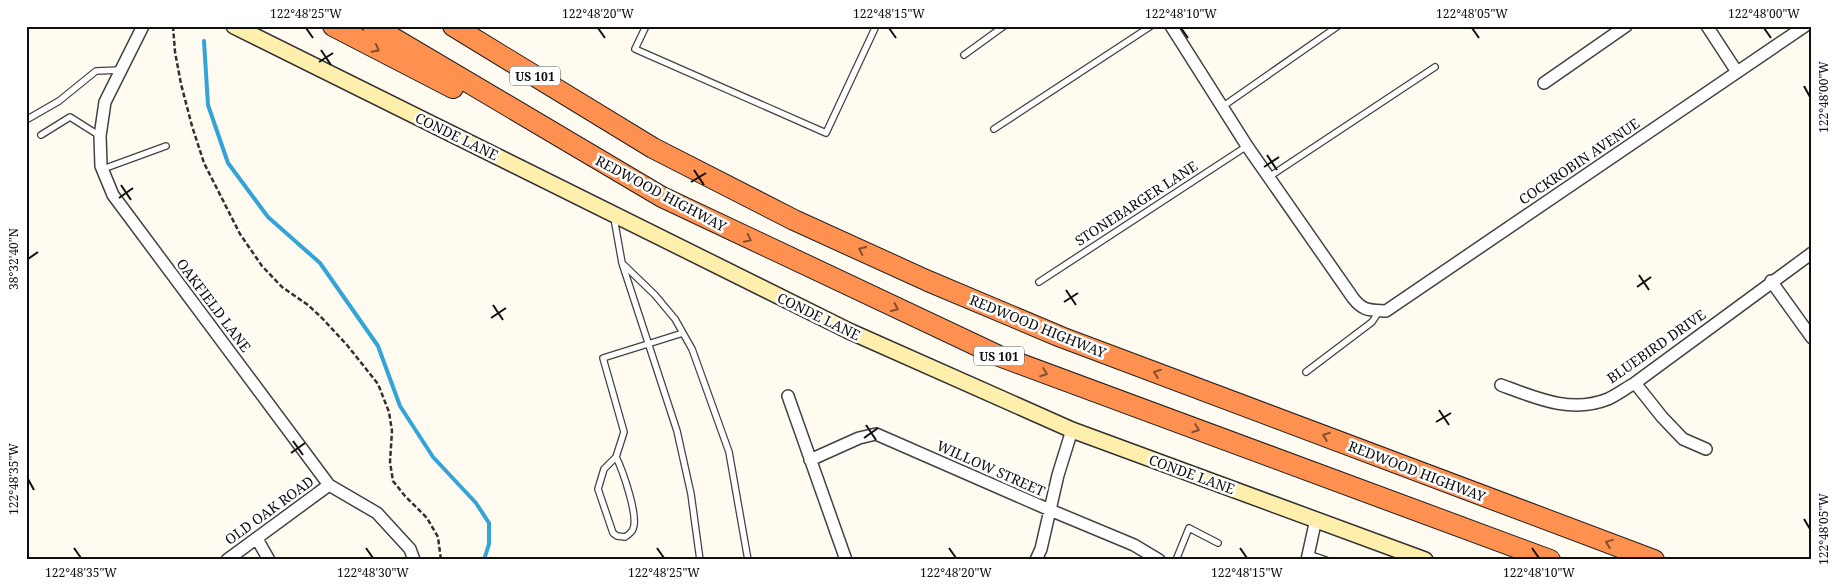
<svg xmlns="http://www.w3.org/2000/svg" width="1838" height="586" font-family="'Noto Serif',serif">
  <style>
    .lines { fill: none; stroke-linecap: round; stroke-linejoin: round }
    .stream { stroke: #33a4d7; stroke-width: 4 }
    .lane-casing { stroke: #424242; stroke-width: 8 }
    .street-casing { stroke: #424242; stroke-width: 14 }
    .secondary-casing { stroke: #313131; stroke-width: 18 }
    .highway-casing { stroke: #202020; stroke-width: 22 }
    .path { stroke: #313131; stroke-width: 2.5; stroke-dasharray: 5 2.5; stroke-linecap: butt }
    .lane { stroke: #fff; stroke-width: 5.5 }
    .street { stroke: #fff; stroke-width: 11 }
    .secondary { stroke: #ffefac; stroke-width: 15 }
    .highway { stroke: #fe9050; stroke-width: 20 }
    .oneway { stroke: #865030 }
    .ticks { fill: none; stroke: #0f0f0f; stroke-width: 2 }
    .labels { text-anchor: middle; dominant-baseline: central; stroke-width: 5; stroke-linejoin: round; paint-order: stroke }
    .shield { fill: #fff; stroke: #575757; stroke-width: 1 }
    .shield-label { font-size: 12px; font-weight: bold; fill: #0f0f0f }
    .street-label { font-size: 14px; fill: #0f0f0f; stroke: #fff }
    .neatline { fill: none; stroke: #0f0f0f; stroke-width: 2 }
    .ticks-label { font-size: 12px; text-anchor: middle; fill: #0f0f0f }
  </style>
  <rect width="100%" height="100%" fill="#fffbf1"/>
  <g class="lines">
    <path class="stream" d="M 204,41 L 208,105 L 228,163 L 268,217 L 320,263 L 378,346 L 400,406 L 433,457 L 476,503 L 489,523 L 489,544 L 484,560"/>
    <g class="lane-casing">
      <path id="lane" d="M 646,26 L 635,49 L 826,133 L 876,26
        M 964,55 L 1004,26
        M 1222,107 L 1338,26
        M 26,120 L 59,101 L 96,71 L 121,70
        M 994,129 L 1151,26
        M 41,135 L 70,117 L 100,136
        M 103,169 L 166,146
        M 1269,177 L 1435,67
        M 614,218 L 622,263 L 677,431 L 691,494 L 700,560
        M 624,265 L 655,295 L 675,319 L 692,349 L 729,452 L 748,560
        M 1039,282 L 1247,146
        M 1306,372 L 1372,322 L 1380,310
        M 616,457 C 622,469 639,516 633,529 C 632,532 628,535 625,537 L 617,536 L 613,533 L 598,489 L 604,469 L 616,457 L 624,432 L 603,358 L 683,333
        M 1308,554 L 1326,560
        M 1176,560 L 1189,528 L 1218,543"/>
    </g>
    <g class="street-casing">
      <path id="street" d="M 143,26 L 105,102 L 100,136 L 101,166 L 113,195 L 329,485 L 377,513 L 410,549 L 414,560
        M 1171,26 L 1247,146 L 1353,298 C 1363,311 1369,310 1386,311 L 1805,26
        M 1707,26 L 1737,72
        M 1544,83 L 1626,26
        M 1771,281 L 1812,338
        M 1635,383 L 1662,417 L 1683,439 L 1706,449
        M 1501,385 C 1536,398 1571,414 1608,399 C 1617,395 1626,388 1635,383 L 1812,253
        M 788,396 L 846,560
        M 810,460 L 859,438 L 876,434 L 1050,510 L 1134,545 L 1159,560
        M 257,539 L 269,560
        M 227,560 L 329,485
        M 1036,560 L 1041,549 L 1058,475 L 1072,430
        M 1307,560 L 1316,519"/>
    </g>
    <g class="secondary-casing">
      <path id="secondary" d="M 234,26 L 849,331 L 1072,430 L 1425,560"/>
    </g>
    <g class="highway-casing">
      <path id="highway" d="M 333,26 L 453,88
        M 373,26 L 662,197 L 999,356 L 1550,560
        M 453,26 L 653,148 L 794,220 L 928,281 L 1061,337 L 1654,560"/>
    </g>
    <path class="path" d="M 173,26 L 175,52 L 181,84 L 192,126 L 204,163 L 240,234 L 262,266 L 282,287 L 308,305 L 322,318 L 347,345 L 378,384 L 389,412 L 392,431 L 390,462 L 393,481 L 405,496 L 427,518 L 438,537 L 441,560"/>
    <use href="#lane" class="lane"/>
    <use href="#street" class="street"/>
    <use href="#secondary" class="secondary"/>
    <use href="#highway" class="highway"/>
  </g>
  <defs><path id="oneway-chevron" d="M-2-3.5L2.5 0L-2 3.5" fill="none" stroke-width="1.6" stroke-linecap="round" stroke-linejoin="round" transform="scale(1.25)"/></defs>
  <g class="oneway">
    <use href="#oneway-chevron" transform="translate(376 49) rotate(28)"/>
    <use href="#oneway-chevron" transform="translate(748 239) rotate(26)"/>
    <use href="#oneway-chevron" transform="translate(862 250) rotate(-155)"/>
    <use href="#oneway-chevron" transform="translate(895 308) rotate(25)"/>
    <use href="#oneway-chevron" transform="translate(1044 373) rotate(20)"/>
    <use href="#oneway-chevron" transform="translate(1157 373) rotate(-159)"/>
    <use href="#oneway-chevron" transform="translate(1196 429) rotate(20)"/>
    <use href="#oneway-chevron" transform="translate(1326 436) rotate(-159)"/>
    <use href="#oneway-chevron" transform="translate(1609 543) rotate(-159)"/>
  </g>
  <path class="ticks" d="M 306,28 L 313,38M 598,28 L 605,38M 889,28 L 896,38M 1181,28 L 1188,38M 1472,28 L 1479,38M 1764,28 L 1771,38M 321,50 L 331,65M 319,62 L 333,53M 1804,86 L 1810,97M 1267,155 L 1277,170M 1264,167 L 1279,157M 694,170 L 704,185M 691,182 L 706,173M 121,185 L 131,200M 119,198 L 133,188M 28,259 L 38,252M 1639,275 L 1649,290M 1637,287 L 1651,277M 1066,290 L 1076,305M 1064,302 L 1078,293M 493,305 L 503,320M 491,318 L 506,308M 1439,410 L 1449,425M 1436,422 L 1451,413M 866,425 L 876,440M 864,438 L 878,428M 293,441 L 303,455M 291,453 L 305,443M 28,479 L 34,490M 1804,519 L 1810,529M 74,548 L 81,558M 366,548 L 373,558M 657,548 L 664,558M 949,548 L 956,558M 1240,548 L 1247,558M 1532,548 L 1539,558"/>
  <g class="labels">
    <g class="shield">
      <rect x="510" y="66.5" width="50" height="19" rx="4"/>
      <rect x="974" y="346.5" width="50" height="19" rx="4"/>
    </g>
    <g class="shield-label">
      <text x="535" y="76">US 101</text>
      <text x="999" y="356">US 101</text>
    </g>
    <g class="street-label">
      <text transform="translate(457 136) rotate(26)">CONDE LANE</text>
      <text transform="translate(1579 161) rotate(-34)">COCKROBIN AVENUE</text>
      <text transform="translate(661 193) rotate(28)">REDWOOD HIGHWAY</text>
      <text transform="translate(1136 203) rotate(-33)">STONEBARGER LANE</text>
      <text transform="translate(214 305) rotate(53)">OAKFIELD LANE</text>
      <text transform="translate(819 316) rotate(26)">CONDE LANE</text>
      <text transform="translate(1038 326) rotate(22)">REDWOOD HIGHWAY</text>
      <text transform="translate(1656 346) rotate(-35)">BLUEBIRD DRIVE</text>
      <text transform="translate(991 468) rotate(24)">WILLOW STREET</text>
      <text transform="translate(1417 471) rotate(21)">REDWOOD HIGHWAY</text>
      <text transform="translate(1192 474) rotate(20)">CONDE LANE</text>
      <text transform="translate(269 510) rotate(-36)">OLD OAK ROAD</text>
    </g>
  </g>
  <rect width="1838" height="586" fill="none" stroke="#ffffff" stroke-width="55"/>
  <rect x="28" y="28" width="1782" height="530" class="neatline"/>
  <g class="ticks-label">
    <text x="306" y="18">122°48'25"W</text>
    <text x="598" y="18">122°48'20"W</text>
    <text x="889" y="18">122°48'15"W</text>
    <text x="1181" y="18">122°48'10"W</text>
    <text x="1472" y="18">122°48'05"W</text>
    <text x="1764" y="18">122°48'00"W</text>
    <text transform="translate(1824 97) rotate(-90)" y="4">122°48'00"W</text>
    <text transform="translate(14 259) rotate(-90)" y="4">38°32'40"N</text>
    <text transform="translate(14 479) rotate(-90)" y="4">122°48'35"W</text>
    <text transform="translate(1824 529) rotate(-90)" y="4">122°48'05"W</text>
    <text x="81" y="577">122°48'35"W</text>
    <text x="373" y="577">122°48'30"W</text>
    <text x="664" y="577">122°48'25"W</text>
    <text x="956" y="577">122°48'20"W</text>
    <text x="1247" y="577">122°48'15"W</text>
    <text x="1539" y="577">122°48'10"W</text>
  </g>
</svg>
